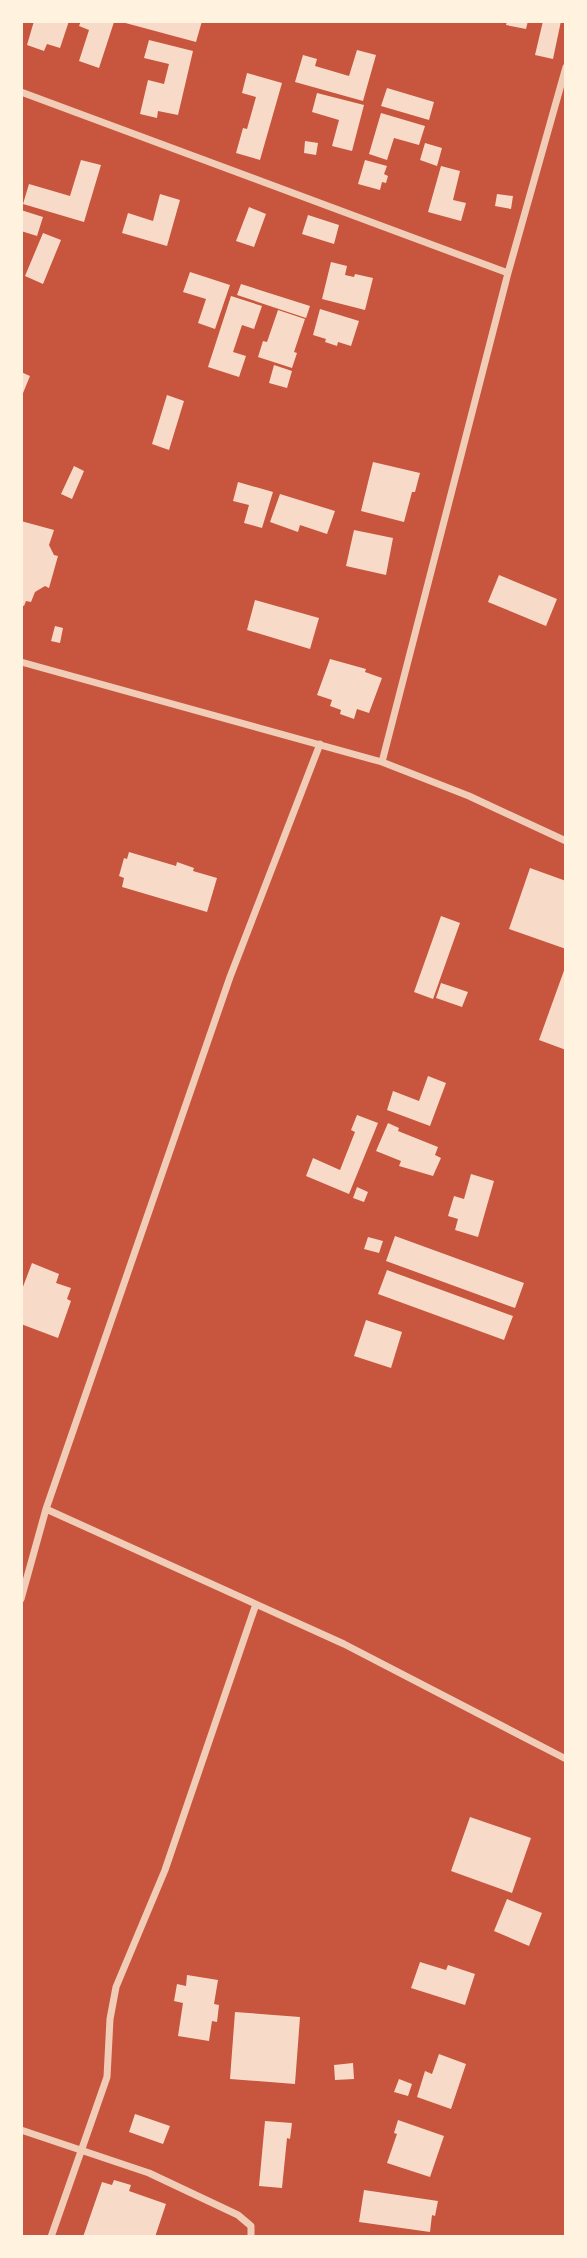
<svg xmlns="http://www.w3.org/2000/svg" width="587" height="2258" font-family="Barlow,sans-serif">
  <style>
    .building { fill: #f7dbc8 }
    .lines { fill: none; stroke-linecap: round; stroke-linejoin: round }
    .minor { stroke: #f1ccb7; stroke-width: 7 }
  </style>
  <rect width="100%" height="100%" fill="#c8553d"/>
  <path class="building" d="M 34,21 L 69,21 L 60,48 L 47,44 L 44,51 L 27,45 Z
    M 81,21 L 114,22 L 99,68 L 79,61 L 89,30 L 79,26 Z
    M 118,21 L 202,21 L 196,42 Z
    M 507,21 L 528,21 L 526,29 L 506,25 Z
    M 543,21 L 561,21 L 553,59 L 535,55 Z
    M 149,40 L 193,51 L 178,115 L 158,111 L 157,118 L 140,114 L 148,80 L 164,84 L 169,64 L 144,58 Z
    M 357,50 L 376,55 L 363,101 L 295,82 L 303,55 L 317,59 L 315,66 L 349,76 Z
    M 247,73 L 282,83 L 260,160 L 236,153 L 243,128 L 247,129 L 256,97 L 242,93 Z
    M 387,88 L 434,102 L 429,120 L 381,106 Z
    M 317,93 L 364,105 L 352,151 L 332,146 L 339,120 L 312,112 Z
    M 381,113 L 425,126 L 419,145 L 394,138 L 387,160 L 369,154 Z
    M 305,141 L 318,143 L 316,155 L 304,153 Z
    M 425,143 L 442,148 L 437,166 L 420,160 Z
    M 81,160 L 101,165 L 84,222 L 23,204 L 29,184 L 70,196 Z
    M 365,160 L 387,166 L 384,174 L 388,176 L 386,183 L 382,182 L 380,190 L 358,184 Z
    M 441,166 L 460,171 L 453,200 L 466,203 L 461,221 L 428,212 Z
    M 160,194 L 180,200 L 167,246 L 122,233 L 128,213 L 153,221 Z
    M 497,194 L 513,196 L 511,209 L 495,206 Z
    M 249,207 L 266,214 L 254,247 L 236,241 Z
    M 21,210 L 43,217 L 37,236 L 21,231 Z
    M 308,215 L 339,225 L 334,244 L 302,234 Z
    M 43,233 L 61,240 L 43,284 L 25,276 Z
    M 331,262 L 347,266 L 345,275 L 354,277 L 355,274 L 373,278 L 365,310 L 322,299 Z
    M 190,272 L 230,285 L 215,329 L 198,323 L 206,299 L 183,292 Z
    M 241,284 L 310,306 L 306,318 L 237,295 Z
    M 231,296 L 262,306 L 254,329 L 242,325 L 233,352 L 246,356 L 239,377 L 208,367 Z
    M 320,309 L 359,321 L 351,346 L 338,342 L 337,346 L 325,342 L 326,339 L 313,335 Z
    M 278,310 L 305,319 L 294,352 L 297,353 L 292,368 L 258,357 L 263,341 L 267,342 Z
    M 274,365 L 292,371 L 287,388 L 269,383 Z
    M 21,372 L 30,376 L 21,398 Z
    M 167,395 L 184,401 L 169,450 L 152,444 Z
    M 373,462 L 420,473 L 415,492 L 412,492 L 404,522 L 361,511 Z
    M 74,466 L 84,471 L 72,499 L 61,494 Z
    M 238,482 L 273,492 L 262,528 L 244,523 L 249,505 L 233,501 Z
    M 280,494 L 335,511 L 327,534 L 300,525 L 298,532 L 270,522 Z
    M 21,521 L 54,530 L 49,545 L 54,555 L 58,556 L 49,588 L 45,586 L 35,592 L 31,602 L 26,601 L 24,606 L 21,605 Z
    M 354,530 L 393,538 L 386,575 L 346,566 Z
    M 499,575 L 557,599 L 546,626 L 488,602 Z
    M 255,600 L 319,618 L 310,649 L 247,630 Z
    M 55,626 L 63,628 L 60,643 L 51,641 Z
    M 330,659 L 366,669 L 365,672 L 382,678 L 369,713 L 357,709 L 354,719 L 340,714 L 341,710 L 330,706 L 332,700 L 317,695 Z
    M 129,852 L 176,866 L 177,862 L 194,868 L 193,871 L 217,878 L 207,912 L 122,887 L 124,878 L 119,876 L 124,858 L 127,859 Z
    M 530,868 L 566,881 L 566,949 L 509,929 Z
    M 441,916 L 460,923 L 433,999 L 414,992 Z
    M 566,965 L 566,1050 L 539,1040 Z
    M 441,983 L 468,992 L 462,1007 L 436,998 Z
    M 428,1076 L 446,1083 L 430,1126 L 387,1110 L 393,1091 L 419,1101 Z
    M 357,1115 L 378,1123 L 349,1194 L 306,1176 L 313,1158 L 340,1170 L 355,1132 L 351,1130 Z
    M 388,1123 L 399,1128 L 398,1131 L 438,1147 L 435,1155 L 441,1158 L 433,1176 L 399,1166 L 401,1161 L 376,1151 Z
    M 471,1174 L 494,1181 L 478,1237 L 455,1230 L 458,1219 L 448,1216 L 454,1196 L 464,1199 Z
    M 357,1187 L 368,1192 L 364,1202 L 353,1198 Z
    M 395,1236 L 524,1283 L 515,1308 L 386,1261 Z
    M 368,1237 L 383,1241 L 379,1253 L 364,1249 Z
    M 32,1263 L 59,1274 L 56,1283 L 71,1288 L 67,1299 L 71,1301 L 58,1338 L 21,1324 L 21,1292 Z
    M 387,1270 L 513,1316 L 504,1340 L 378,1294 Z
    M 366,1320 L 402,1332 L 391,1368 L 354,1356 Z
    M 470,1817 L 531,1838 L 512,1893 L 451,1871 Z
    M 507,1899 L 542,1913 L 529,1946 L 494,1931 Z
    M 420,1962 L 446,1970 L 448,1965 L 475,1974 L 465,2005 L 411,1988 Z
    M 187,1975 L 218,1980 L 214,2004 L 219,2005 L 217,2022 L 212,2021 L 209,2041 L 178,2036 L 183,2003 L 174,2001 L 177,1984 L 186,1986 Z
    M 235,2012 L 300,2017 L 295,2084 L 230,2079 Z
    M 439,2054 L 466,2064 L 451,2109 L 417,2097 L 425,2071 L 432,2074 Z
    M 353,2063 L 354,2079 L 335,2080 L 334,2065 Z
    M 399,2079 L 412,2084 L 408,2096 L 394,2092 Z
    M 135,2114 L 170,2126 L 163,2144 L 129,2132 Z
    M 398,2120 L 444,2136 L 430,2177 L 387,2163 L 397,2134 L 394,2133 Z
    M 265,2121 L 292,2123 L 290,2139 L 287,2138 L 282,2188 L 259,2186 Z
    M 114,2180 L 131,2185 L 129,2191 L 166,2204 L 155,2237 L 83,2237 L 102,2182 L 112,2185 Z
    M 364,2190 L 438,2201 L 435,2216 L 432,2215 L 430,2232 L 359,2222 Z"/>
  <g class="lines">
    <path class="minor" d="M 21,92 L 508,273
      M 21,662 L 382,762 L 469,796 L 566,841
      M 382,762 L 508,273 L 566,67
      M 46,1509 L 344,1644 L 566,1759
      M 21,1599 L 46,1509 L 230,977 L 320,744
      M 21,2130 L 149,2173 L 238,2215 L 251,2226 L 251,2237
      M 51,2237 L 107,2077 L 110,2019 L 116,1987 L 165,1870 L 256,1604"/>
  </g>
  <rect width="587" height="2258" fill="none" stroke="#fff3e0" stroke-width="46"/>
</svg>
